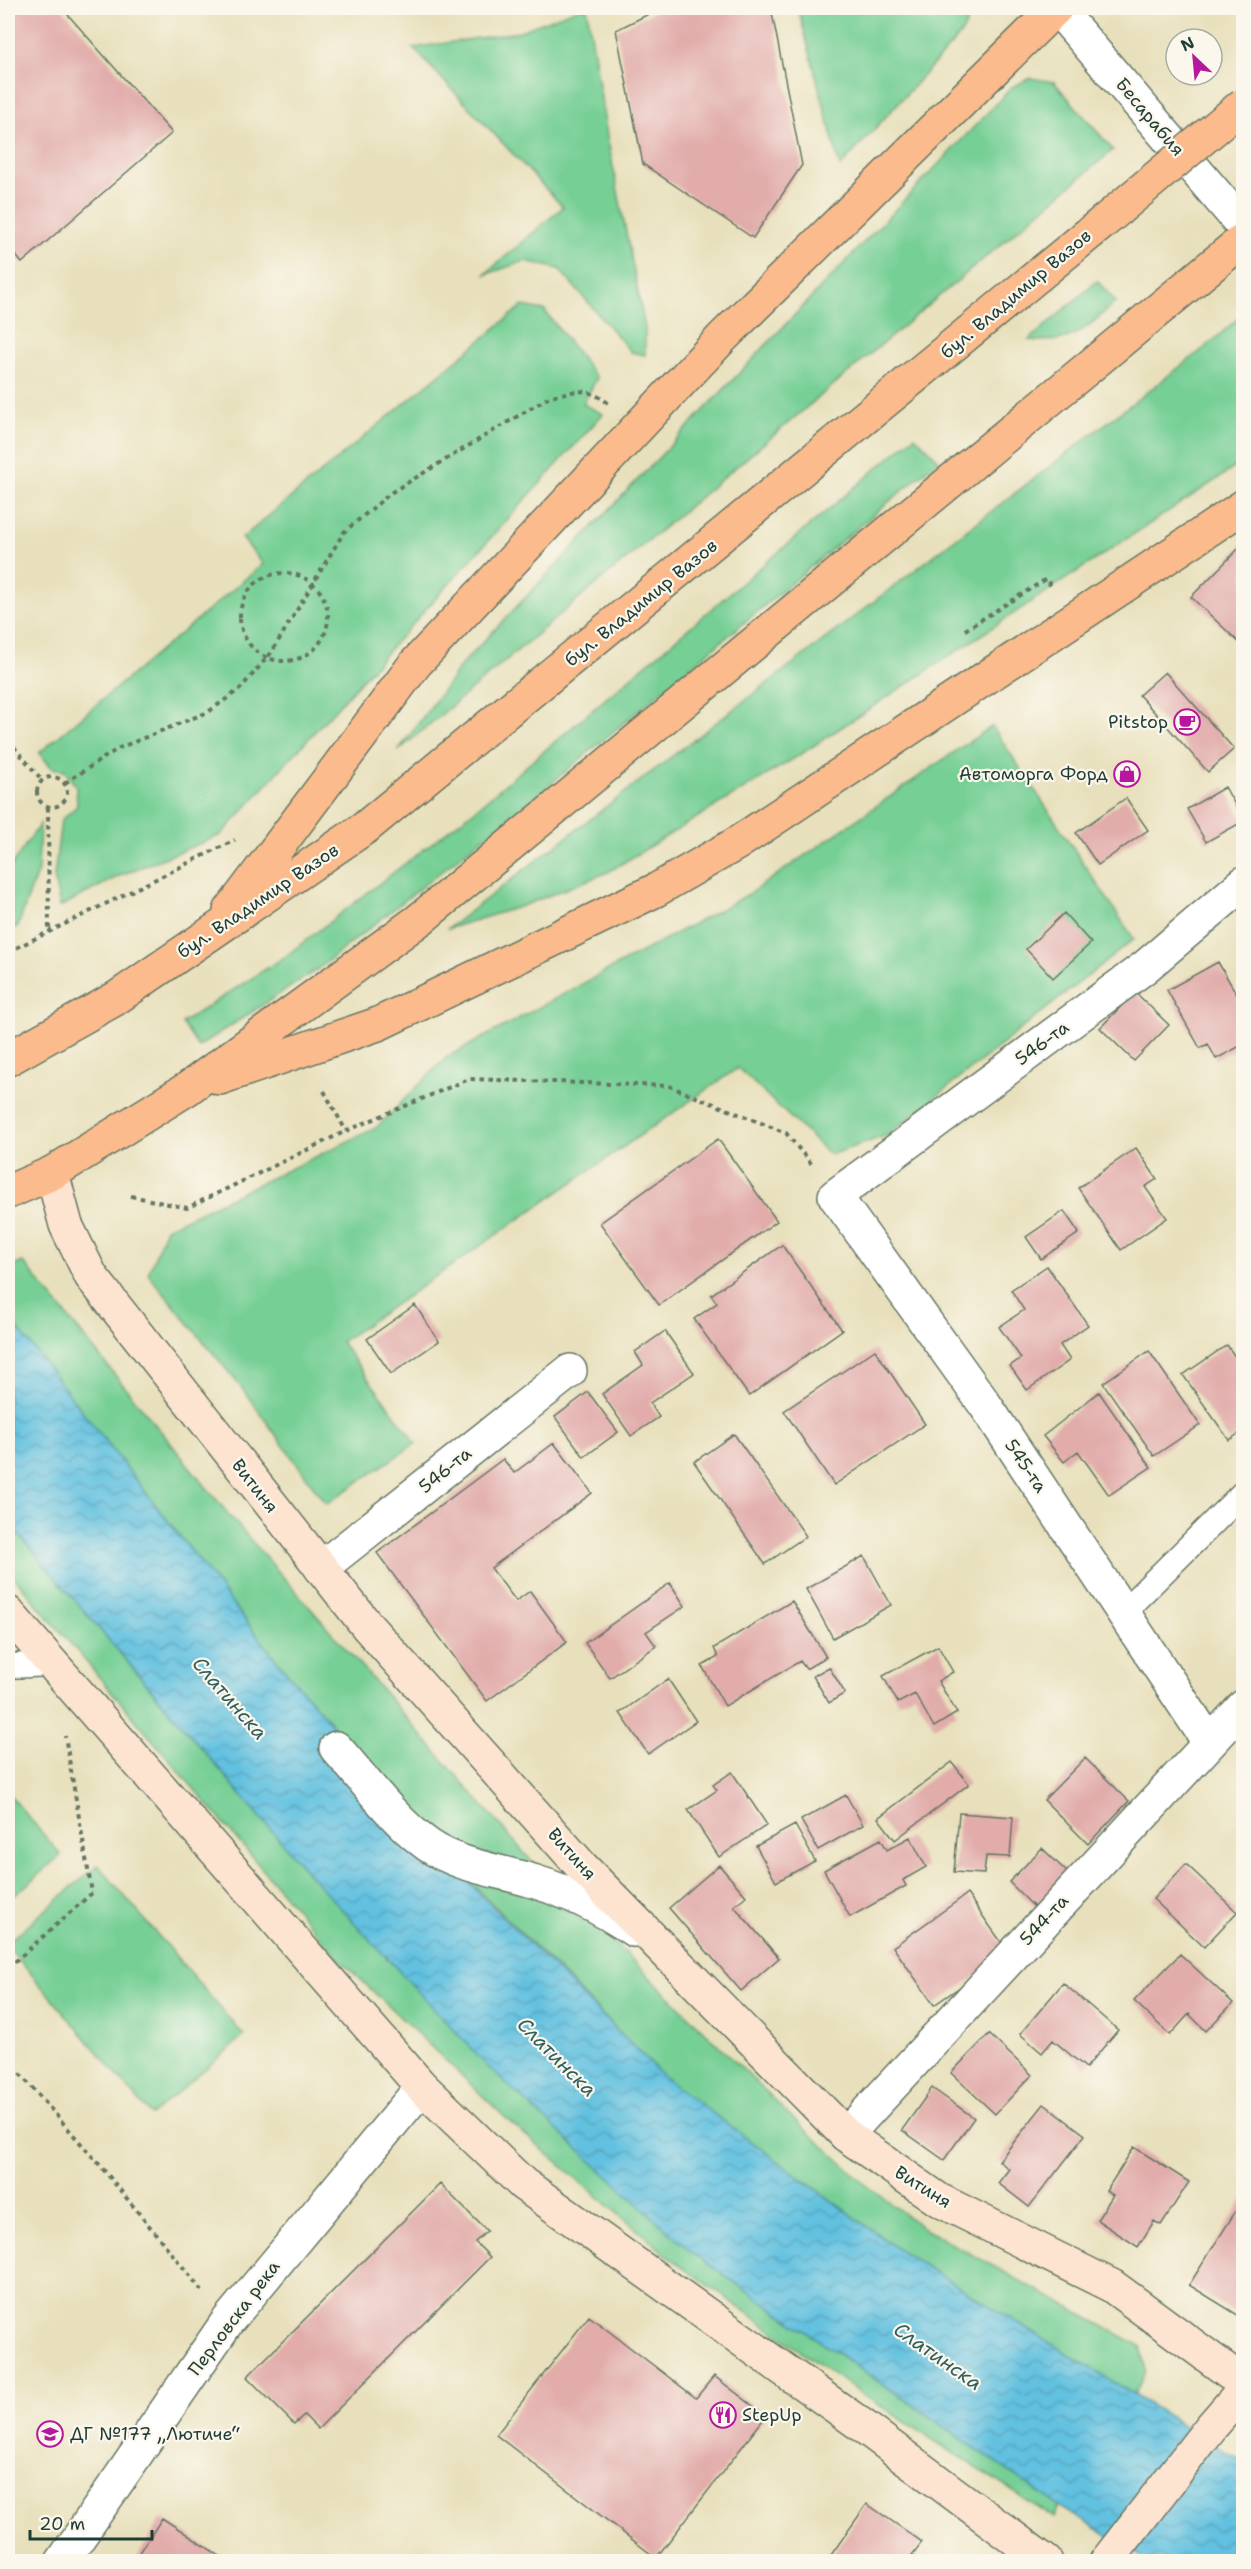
<svg xmlns="http://www.w3.org/2000/svg" width="1251" height="2569" font-family="'Shantell Sans',sans-serif">
  <style>
    .green { fill: #76cf95; stroke: #4a8664; stroke-width: 1.5 }
    .water { fill: url(#water-waves); stroke: #407f8a; stroke-width: 1.5 }
    .building { fill: #e1acaa }
    .lines { fill: none; stroke-linecap: round; stroke-linejoin: round }
    .lane-casing { stroke: #657664; stroke-width: 27 }
    .street-casing { stroke: #657664; stroke-width: 36 }
    .secondary-casing { stroke: #657664; stroke-width: 36 }
    .primary-casing { stroke: #657664; stroke-width: 36 }
    .path { stroke: #657664; stroke-width: 4; stroke-dasharray: 4.5 4.5; stroke-linecap: butt }
    .lane { stroke: #fff; stroke-width: 24 }
    .street { stroke: #fff; stroke-width: 33 }
    .secondary { stroke: #fde4d1; stroke-width: 33 }
    .primary { stroke: #fbbb8d; stroke-width: 33 }
    .primary-bridge-casing { stroke: #657664; stroke-width: 36; stroke-linecap: butt }
    .primary-bridge { stroke: #fbbb8d; stroke-width: 33 }
    .labels { text-anchor: middle; dominant-baseline: central; stroke-width: 4.5; stroke-linejoin: round; paint-order: stroke }
    .street-label { font-size: 18px; fill: #1f3d34; stroke: #fbf7ec }
    .poi-label { font-size: 18px; fill: #1f3d34; stroke: #fbf7ec; text-anchor: end }
    .water-label { font-size: 20px; font-style: italic; fill: #305e5f; stroke: #fbf7ec }
  </style>
  <defs>
    <pattern id="water-waves" width="16" height="10" patternUnits="userSpaceOnUse" patternTransform="scale(1.5)"><rect width="16" height="10" fill="#62c1e0"/><path d="M0 5q4-4 8 0t8 0" fill="none" stroke="#509eb6"/></pattern>
  </defs>
  <rect width="100%" height="100%" fill="#fbf7ec"/>
  <filter id="ink" filterUnits="userSpaceOnUse"><feTurbulence type="fractalNoise" baseFrequency=".0167" numOctaves="2"/><feDisplacementMap in="SourceGraphic" scale="12" xChannelSelector="R" yChannelSelector="G"/><feConvolveMatrix kernelMatrix="1 2 1 2 8 2 1 2 1" color-interpolation-filters="sRGB"/></filter>
  <filter id="wash" filterUnits="userSpaceOnUse"><feTurbulence type="fractalNoise" baseFrequency=".008" numOctaves="4" result="noise"/><feDisplacementMap in="SourceGraphic" scale="24" xChannelSelector="R" yChannelSelector="G"/><feGaussianBlur stdDeviation="1.35" result="paint"/><feColorMatrix in="noise" values="0 0 0 0 0 0 0 0 0 0 0 0 0 0 0 0 0 1.4 0 .05"/><feComposite in="paint" operator="in"/></filter>
  <g filter="url(#wash)">
    <rect width="100%" height="100%" fill="#e8e0bc"/>
    <path class="green" d="M 580,8 L 587,8 L 607,136 L 645,328 L 645,355 L 631,352 L 559,269 L 525,261 L 484,275 L 563,207 L 413,48 L 518,32 Z
      M 798,8 L 974,8 L 974,10 L 961,34 L 840,167 Z
      M 1030,78 L 1054,82 L 1113,150 L 398,751 L 463,663 L 1012,87 Z
      M 1097,281 L 1116,302 C 1084,329 1074,345 1029,340 Z
      M 522,306 L 544,310 L 597,378 L 583,404 L 603,414 L 221,835 L 119,876 L 60,907 L 54,877 L 61,820 L 77,806 L 76,786 L 64,770 L 52,768 L 39,753 L 263,564 L 242,538 Z
      M 1243,314 L 1243,462 L 798,756 L 608,872 L 525,905 L 447,929 L 1207,346 Z
      M 915,436 L 939,460 L 530,801 L 318,969 L 198,1047 L 182,1023 L 283,958 L 477,808 Z
      M 992,726 L 1134,939 L 888,1135 L 830,1155 L 738,1068 L 341,1342 L 416,1443 L 326,1504 L 241,1387 L 148,1274 L 166,1228 L 376,1128 L 447,1057 L 749,894 Z
      M 40,824 L 38,870 L 18,926 L 8,931 L 8,866 L 11,866 Z
      M 23,1262 L 229,1515 L 541,1872 L 432,1839 L 282,1667 L 8,1316 L 8,1268 Z
      M 8,1522 L 309,1874 L 691,2252 L 1059,2506 L 1054,2518 L 851,2387 L 669,2257 L 510,2122 L 337,1957 L 8,1570 Z
      M 8,1793 L 61,1855 L 8,1901 Z
      M 98,1865 L 244,2036 L 151,2115 L 8,1947 L 8,1942 Z
      M 467,1878 L 552,1902 L 601,1929 L 784,2110 L 865,2184 L 923,2228 L 1140,2346 L 1146,2371 L 1134,2395 L 899,2250 L 666,2079 Z"/>
    <path class="water" d="M 8,1316 L 282,1667 L 482,1896 L 666,2079 L 899,2250 L 1243,2462 L 1243,2561 L 1148,2561 L 1059,2506 L 691,2252 L 491,2070 L 309,1874 L 8,1522 Z"/>
    <g id="blocks">
      <path class="building" d="M 8,8 L 62,8 L 172,133 L 22,263 L 8,246 Z
        M 661,8 L 771,8 L 802,165 L 753,238 L 643,164 L 616,30 Z
        M 1244,543 L 1244,647 L 1191,597 Z
        M 1165,672 L 1234,749 L 1208,772 L 1139,695 Z
        M 1225,787 L 1244,821 L 1206,842 L 1187,809 Z
        M 1126,798 L 1148,830 L 1098,865 L 1076,833 Z
        M 1064,913 L 1091,943 L 1053,978 L 1026,949 Z
        M 1218,962 L 1244,1007 L 1244,1044 L 1216,1059 L 1208,1044 L 1200,1048 L 1167,990 Z
        M 1135,992 L 1169,1025 L 1134,1061 L 1100,1028 Z
        M 718,1139 L 777,1221 L 659,1305 L 600,1223 Z
        M 1136,1148 L 1157,1179 L 1145,1187 L 1167,1218 L 1121,1250 L 1078,1188 Z
        M 1064,1211 L 1079,1233 L 1041,1259 L 1026,1237 Z
        M 782,1245 L 842,1330 L 749,1396 L 694,1319 L 717,1303 L 711,1295 Z
        M 1047,1266 L 1088,1325 L 1060,1345 L 1070,1360 L 1027,1390 L 1010,1366 L 1021,1358 L 999,1327 L 1024,1310 L 1011,1290 Z
        M 415,1305 L 439,1341 L 391,1374 L 367,1339 Z
        M 665,1331 L 694,1373 L 650,1403 L 659,1417 L 631,1436 L 602,1394 L 643,1365 L 635,1352 Z
        M 1227,1345 L 1244,1370 L 1244,1430 L 1229,1440 L 1183,1375 Z
        M 875,1350 L 925,1424 L 834,1485 L 784,1411 Z
        M 1149,1351 L 1200,1425 L 1154,1456 L 1103,1383 Z
        M 588,1392 L 618,1432 L 584,1457 L 555,1417 Z
        M 1099,1392 L 1151,1467 L 1109,1495 L 1078,1451 L 1064,1462 L 1043,1436 Z
        M 734,1434 L 806,1536 L 765,1564 L 694,1462 Z
        M 554,1443 L 592,1493 L 491,1568 L 516,1601 L 530,1591 L 567,1642 L 487,1701 L 377,1553 L 503,1459 L 514,1473 Z
        M 864,1556 L 891,1605 L 833,1638 L 806,1589 Z
        M 670,1583 L 685,1606 L 646,1632 L 656,1646 L 610,1678 L 585,1643 Z
        M 792,1601 L 826,1657 L 806,1669 L 800,1661 L 725,1706 L 702,1666 L 718,1657 L 714,1648 Z
        M 938,1646 L 953,1672 L 938,1681 L 957,1713 L 934,1727 L 915,1694 L 898,1703 L 883,1676 Z
        M 829,1667 L 845,1693 L 829,1703 L 813,1676 Z
        M 668,1679 L 696,1721 L 648,1754 L 620,1713 Z
        M 1085,1758 L 1129,1801 L 1088,1844 L 1044,1800 Z
        M 952,1762 L 969,1784 L 895,1840 L 878,1818 Z
        M 732,1772 L 767,1825 L 719,1857 L 688,1810 L 717,1790 L 713,1785 Z
        M 846,1795 L 863,1825 L 818,1850 L 801,1820 Z
        M 959,1813 L 1013,1817 L 1010,1857 L 986,1856 L 984,1874 L 954,1872 Z
        M 795,1825 L 815,1861 L 776,1882 L 756,1846 Z
        M 910,1837 L 926,1867 L 903,1880 L 906,1886 L 850,1917 L 824,1870 L 881,1839 L 887,1850 Z
        M 1042,1848 L 1074,1879 L 1040,1913 L 1009,1882 Z
        M 1186,1864 L 1237,1912 L 1204,1947 L 1153,1899 Z
        M 719,1865 L 746,1896 L 734,1906 L 779,1958 L 741,1991 L 669,1908 Z
        M 967,1894 L 1009,1953 L 934,2005 L 893,1947 Z
        M 1180,1954 L 1233,2003 L 1206,2031 L 1189,2014 L 1170,2035 L 1134,2001 Z
        M 1063,1983 L 1118,2030 L 1086,2068 L 1053,2040 L 1042,2053 L 1020,2034 Z
        M 989,2034 L 1032,2075 L 995,2114 L 951,2073 Z
        M 932,2088 L 974,2118 L 944,2160 L 902,2130 Z
        M 1044,2104 L 1085,2135 L 1029,2207 L 998,2183 L 1009,2169 L 999,2161 Z
        M 1134,2147 L 1189,2182 L 1161,2225 L 1154,2221 L 1138,2247 L 1097,2220 L 1113,2195 L 1106,2191 Z
        M 440,2184 L 487,2231 L 475,2242 L 490,2257 L 318,2429 L 304,2415 L 294,2424 L 247,2377 Z
        M 1244,2198 L 1244,2319 L 1189,2285 Z
        M 589,2316 L 696,2398 L 714,2376 L 766,2416 L 656,2558 L 496,2435 Z
        M 867,2504 L 922,2542 L 912,2555 L 921,2562 L 826,2562 Z
        M 162,2518 L 229,2562 L 134,2562 Z"/>
    </g>
  </g>
  <g filter="url(#ink)">
    <use href="#blocks" fill-opacity="0" stroke="#657664" stroke-width="1.5"/>
    <g class="lines">
      <g class="lane-casing">
        <path id="lane" d="M 1123,1612 L 1244,1492
          M 8,1666 L 52,1664"/>
      </g>
      <g class="street-casing">
        <path id="street" d="M 1057,8 L 1244,227
          M 321,1568 L 570,1371
          M 1209,1742 L 986,1406 L 835,1196 L 1145,967 L 1244,883
          M 336,1748 C 365,1780 393,1820 428,1845 C 460,1867 499,1870 536,1882 C 572,1893 603,1909 634,1930
          M 846,2135 L 1244,1706
          M 62,2562 L 227,2322 L 422,2087"/>
      </g>
      <g class="secondary-casing">
        <path id="secondary" d="M 52,1173 L 66,1225 L 91,1276 L 368,1627 L 583,1868 L 846,2135 L 939,2200 L 1112,2286 L 1244,2383
          M 8,1613 L 422,2087 L 523,2184 L 863,2426 L 1046,2562
          M 1106,2562 L 1211,2427 L 1244,2389"/>
      </g>
      <g class="primary-casing">
        <path id="primary" d="M 230,911 L 415,664 L 722,338 L 1056,8
          M 8,1059 L 115,999 L 366,827 L 1102,223
          M 220,1078 L 378,1024 L 656,890 L 736,844 L 1244,506
          M 8,1192 L 52,1173 L 187,1089 L 419,920 L 1244,239"/>
      </g>
      <path class="path" d="M240 617a44 44 0 1 1 88 0a44 44 0 1 1-88 0Z
        M 965,630 L 1046,579 L 1053,589
        M 8,740 L 42,780
        M37 792a15 15 0 1 1 30 0a15 15 0 1 1-30 0Z
        M 65,783 L 119,748 L 208,712 L 240,689 L 271,653 L 344,532 L 392,492 L 551,396 C 577,391 586,386 608,403
        M 48,807 L 49,931
        M 8,952 L 235,840
        M 324,1091 L 346,1131
        M 131,1196 L 187,1208 L 346,1131 L 469,1079 L 669,1086 L 786,1133 L 813,1166
        M 8,1968 L 92,1893 L 65,1736
        M 8,2060 L 98,2163 L 204,2293"/>
      <use href="#lane" class="lane"/>
      <use href="#street" class="street"/>
      <use href="#secondary" class="secondary"/>
      <use href="#primary" class="primary"/>
      <g class="primary-bridge-casing">
        <path id="primary-bridge" d="M 1102,223 L 1244,104"/>
      </g>
      <use href="#primary-bridge" class="primary-bridge"/>
    </g>
  </g>
  <defs>
    <g id="cafe-ring" transform="scale(1.35)"><circle r="9.5" fill="#fbf7ec" stroke="#b5179e" stroke-width="1.5"/><path d="M-5.5-4.5H6V0H3Q3 3.5 0 3.5H-2.5Q-5.5 3.5-5.5 0ZM3-3.2v2h1.7v-2ZM-6 4.5H4V6H-6Z" fill="#b5179e"/></g>
    <g id="shop-ring" transform="scale(1.35)"><circle r="9.5" fill="#fbf7ec" stroke="#b5179e" stroke-width="1.5"/><path d="M-5-2.5h2.3a2.7 3.5 0 0 1 5.4 0H5L5.5 6h-11ZM-1.5-2.5h3a1.5 2.3 0 0 0-3 0Z" fill="#b5179e"/></g>
    <g id="restaurant-ring" transform="scale(1.35)"><circle r="9.5" fill="#fbf7ec" stroke="#b5179e" stroke-width="1.5"/><path d="M-5-6h1v4h1v-4h1v4h1v-4h1v5L-1.5 .5V6h-2V.5L-5-1ZM5-6V6H3V1.5H1.5Q1.5-4 5-6Z" fill="#b5179e"/></g>
    <g id="school-ring" transform="scale(1.35)"><circle r="9.5" fill="#fbf7ec" stroke="#b5179e" stroke-width="1.5"/><path d="M0-5L7-2L0 1L-7-2ZM-4 1L0 2.5L4 1V4Q0 6-4 4Z" fill="#b5179e"/></g>
  </defs>
  <g fill-rule="evenodd">
    <use href="#cafe-ring" x="1187" y="722"/>
    <use href="#shop-ring" x="1127" y="774"/>
    <use href="#restaurant-ring" x="723" y="2415"/>
    <use href="#school-ring" x="50" y="2434"/>
  </g>
  <g class="labels">
    <g class="street-label">
      <text transform="translate(1150 117) rotate(50)">Бесарабия</text>
      <text transform="translate(1016 294) rotate(-40)">бул. Владимир Вазов</text>
      <text transform="translate(641 603) rotate(-39)">бул. Владимир Вазов</text>
      <text transform="translate(258 901) rotate(-34)">бул. Владимир Вазов</text>
      <text transform="translate(1042 1043) rotate(-36)">546-та</text>
      <text transform="translate(1026 1466) rotate(56)">545-та</text>
      <text transform="translate(445 1470) rotate(-39)">546-та</text>
      <text transform="translate(255 1486) rotate(52)">Витиня</text>
      <text transform="translate(572 1854) rotate(48)">Витиня</text>
      <text transform="translate(1044 1920) rotate(-47)">544-та</text>
      <text transform="translate(923 2187) rotate(32)">Витиня</text>
      <text transform="translate(234 2318) rotate(-53)">Перловска река</text>
    </g>
    <g class="poi-label">
      <text x="1168" y="722">Pitstop</text>
      <text x="1108" y="774">Автоморга Форд</text>
      <text x="742" y="2415" text-anchor="start">StepUp</text>
      <text x="70" y="2434" text-anchor="start">ДГ №177 „Лютиче“</text>
    </g>
    <g class="water-label">
      <text transform="translate(230 1698) rotate(49)">Слатинска</text>
      <text transform="translate(557 2057) rotate(45)">Слатинска</text>
      <text transform="translate(938 2356) rotate(35)">Слатинска</text>
    </g>
  </g>
  <rect width="1251" height="2569" fill="none" stroke="#fbf7ec" stroke-width="30"/>
  <g transform="translate(1194 57) rotate(334)"><circle r="28" fill="#fbf7ec" stroke="#a3ada2" stroke-width="1.5"/>
  <path d="M0-4.5L10 22L0 15L-10 22Z" fill="#b5179e"/>
  <text y="-9" font-size="16" font-weight="bold" text-anchor="middle" fill="#1f3d34">N</text>
  </g>
  <path d="M30 2530v9h122v-9" fill="none" stroke="#1f3d34" stroke-width="3"/>
  <text x="39" y="2530" font-size="18" fill="#1f3d34" stroke="#fbf7ec" stroke-width="4.5" paint-order="stroke">20 m</text>
</svg>
